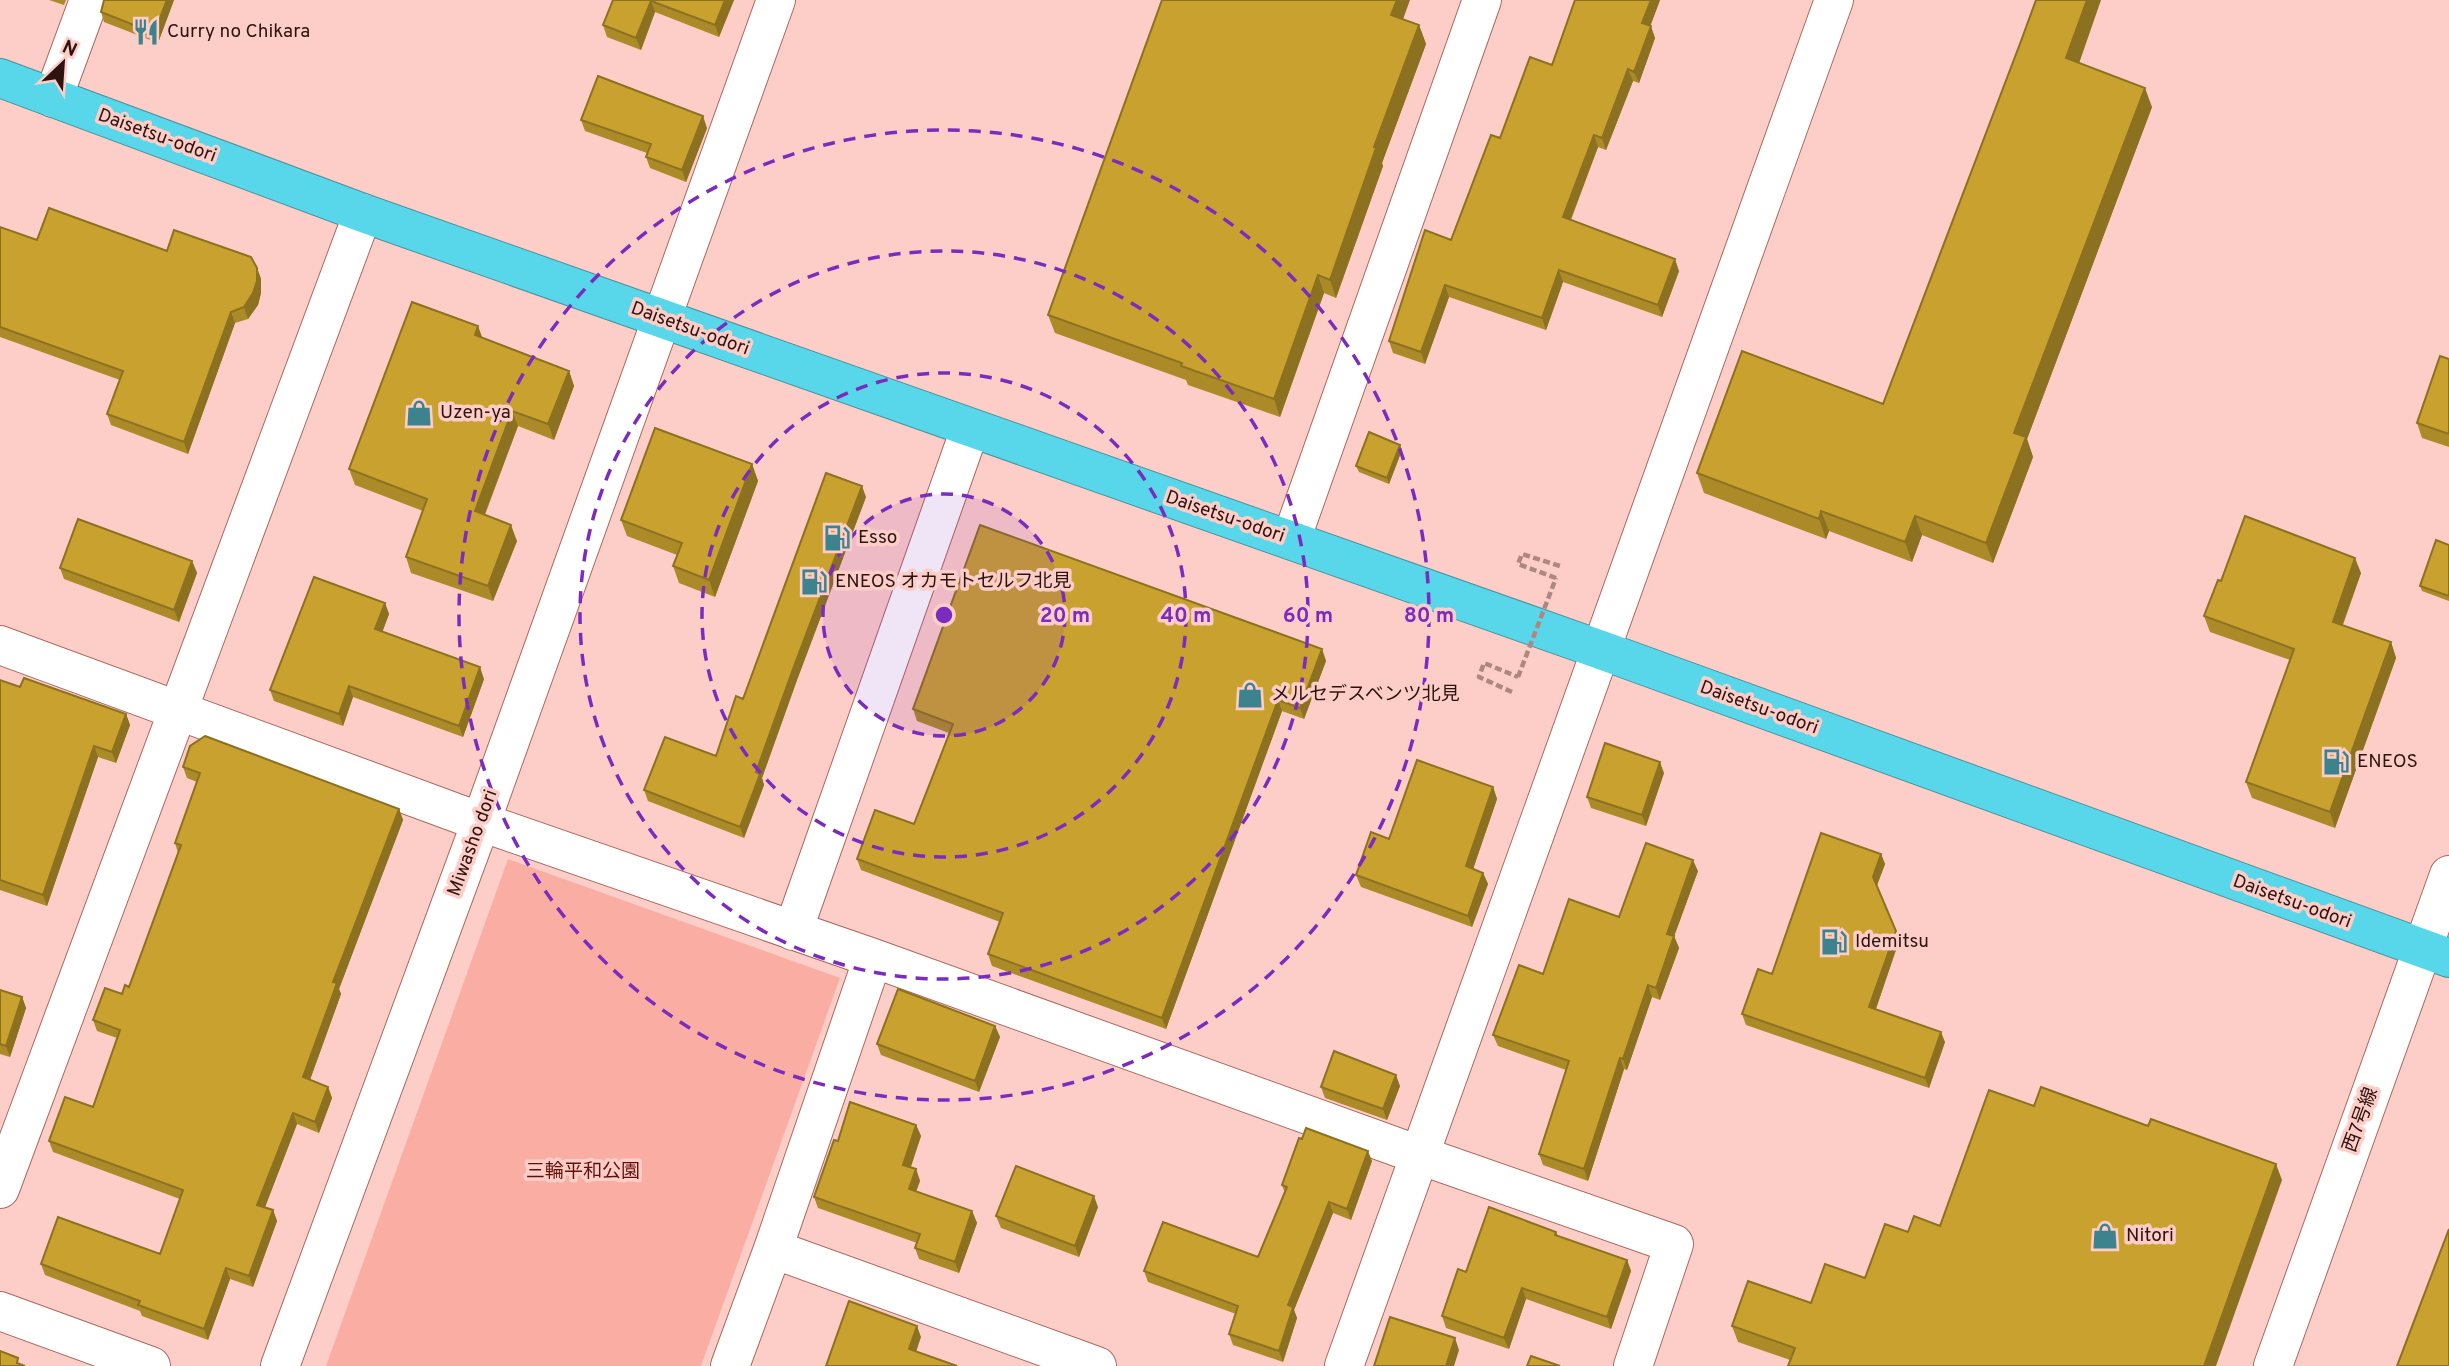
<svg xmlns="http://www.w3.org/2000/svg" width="2449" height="1366" font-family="Overpass,'Noto Sans JP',sans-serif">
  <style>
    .green { fill: #faaea3 }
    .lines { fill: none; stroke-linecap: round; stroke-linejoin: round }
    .street-casing { stroke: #ac685e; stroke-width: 40 }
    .secondary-casing { stroke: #ac685e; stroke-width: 40 }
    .highway-casing { stroke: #4a929e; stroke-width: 40 }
    .path { stroke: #ae8781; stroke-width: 4.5; stroke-dasharray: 7 3.5; stroke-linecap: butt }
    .street { stroke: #fff; stroke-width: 38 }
    .secondary { stroke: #fff; stroke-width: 38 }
    .highway { stroke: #59d7ea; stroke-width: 38 }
    .path-bridge { stroke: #ae8781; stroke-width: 4.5; stroke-dasharray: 7 3.5; stroke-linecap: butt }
    .wall { fill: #ac8a28 }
    .shaded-wall { fill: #8c7121 }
    .building { fill: #c8a12f; stroke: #8c7121; stroke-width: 2 }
    .ring { fill: none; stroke: #7b2cbf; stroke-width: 3.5; stroke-dasharray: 12 9 }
    .labels { text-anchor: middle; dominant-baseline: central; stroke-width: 7; stroke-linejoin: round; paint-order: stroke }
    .poi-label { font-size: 19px; fill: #2e1310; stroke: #fdcec7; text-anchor: start }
    .street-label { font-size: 19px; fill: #2e1310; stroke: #fdcec7 }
    .park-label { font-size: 19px; fill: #630e0a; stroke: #fdcec7 }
    .centre { fill: #7b2cbf; stroke: #fdcec7; stroke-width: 3.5 }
    .ring-label { font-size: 21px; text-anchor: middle; font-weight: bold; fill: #7b2cbf; stroke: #fdcec7; stroke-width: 7; stroke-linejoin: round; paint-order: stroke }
  </style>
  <rect width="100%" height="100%" fill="#fdcec7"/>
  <path class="green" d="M 508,859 L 840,978 L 701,1366 L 326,1366 Z"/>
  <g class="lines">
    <g class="street-casing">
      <path id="street" d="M 53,98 L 89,0
        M 1291,540 L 1482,0
        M 0,645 L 481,822 L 873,958 L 1419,1155 L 1674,1244 L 1633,1366
        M 793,931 L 970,429
        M 0,1189 L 363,213
        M 773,1249 L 1097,1366
        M 0,1311 L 151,1366
        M 280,1366 L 481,822 L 776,0
        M 730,1366 L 773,1249 L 873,958
        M 1344,1366 L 1834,0"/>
    </g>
    <g class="secondary-casing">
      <path id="secondary" d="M 2273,1366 L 2449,875"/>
    </g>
    <g class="highway-casing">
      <path id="highway" d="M 0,78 L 363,213 L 1601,650 L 2449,958"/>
    </g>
    <path class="path" d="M 1556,578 L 1518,564 L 1522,554 L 1563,567
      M 1512,692 L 1479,677 L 1484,663 L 1518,677"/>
    <use href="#street" class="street"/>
    <use href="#secondary" class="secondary"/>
    <use href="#highway" class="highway"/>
    <path class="path-bridge" d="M 1518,677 L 1556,578"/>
  </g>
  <path class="wall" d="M 49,0 L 66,0 L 64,5 Z
    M 174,0 L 158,43 L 104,22 L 101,12 Z
    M 613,0 L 734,0 L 719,37 L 655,12 L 641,50 L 607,37 L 603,25 Z
    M 1575,0 L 1660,0 L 1650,26 L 1655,38 L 1639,83 L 1633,81 L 1606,150 L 1598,147 L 1571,220 L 1679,271 L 1662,317 L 1563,282 L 1546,330 L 1449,297 L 1425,364 L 1393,353 L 1389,341 L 1451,240 L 1500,138 L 1552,65 Z
    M 1403,19 L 1419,25 L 1426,44 L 1382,163 L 1383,166 L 1336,298 L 1324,293 L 1280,417 L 1188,385 L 1186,380 L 1055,333 L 1048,315 Z
    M 2079,63 L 2152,107 L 2027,439 L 2033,457 L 1993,563 L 1922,535 L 1912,562 L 1829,531 L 1826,539 L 1704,493 L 1697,473 L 1883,404 Z
    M 581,120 L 707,128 L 686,182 L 650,168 L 646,157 L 647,153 L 585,131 Z
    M 0,227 L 37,240 L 167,251 L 257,268 L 261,279 L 261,293 L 258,305 L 248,319 L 235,323 L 188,454 L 111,425 L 107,414 L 120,380 L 0,337 Z
    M 482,338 L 569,371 L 574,386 L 554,440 L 518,426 L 485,515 L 517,541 L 493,601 L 411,573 L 406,557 L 423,511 L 355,485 L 349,469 Z
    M 2449,359 L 2449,447 L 2422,438 L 2417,423 Z
    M 1402,450 L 1389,484 L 1359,472 L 1356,466 Z
    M 752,464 L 758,481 L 715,597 L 679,583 L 673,566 L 677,555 L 627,536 L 621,520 Z
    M 866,497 L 797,680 L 762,778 L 764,785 L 744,838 L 648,801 L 644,790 L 716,756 L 743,699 Z
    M 2449,545 L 2449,601 L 2422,591 L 2420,586 Z
    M 192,561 L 197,573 L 179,622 L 64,579 L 60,568 Z
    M 2361,573 L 2343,625 L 2391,642 L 2396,658 L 2335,828 L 2252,798 L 2246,782 L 2290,660 L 2210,632 L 2204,616 L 2221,581 Z
    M 385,603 L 389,614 L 382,632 L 484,679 L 463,737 L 353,697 L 343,726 L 274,701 L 270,690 Z
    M 1322,649 L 1326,661 L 1304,719 L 1282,711 L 1166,1029 L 992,966 L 988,954 L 1000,922 L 861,870 L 857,859 L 914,824 L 949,733 L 917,721 L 913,709 Z
    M 0,680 L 20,687 L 126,714 L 130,725 L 116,763 L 98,757 L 47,906 L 0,890 Z
    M 183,767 L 399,809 L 403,820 L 339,989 L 341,994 L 310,1080 L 328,1087 L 332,1098 L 319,1133 L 297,1124 L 265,1207 L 273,1210 L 277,1221 L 253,1287 L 230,1279 L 208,1340 L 142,1316 L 140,1311 L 45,1275 L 41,1264 L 160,1254 L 180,1199 L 53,1152 L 49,1141 L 93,1107 L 117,1038 L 97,1031 L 93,1020 L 129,987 L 178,853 L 175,843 L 197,782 L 187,778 Z
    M 1664,773 L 1646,826 L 1591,808 L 1587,797 Z
    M 1493,787 L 1497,799 L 1473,869 L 1483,873 L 1488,884 L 1472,927 L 1361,887 L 1356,875 L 1389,839 Z
    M 1881,854 L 1885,864 L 1877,886 L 1899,941 L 1876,1009 L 1945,1042 L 1929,1088 L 1746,1025 L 1742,1014 L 1772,974 Z
    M 1698,871 L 1674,936 L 1679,948 L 1660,1000 L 1652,997 L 1627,1070 L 1624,1069 L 1588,1181 L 1543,1165 L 1539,1154 L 1566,1070 L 1498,1046 L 1493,1035 L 1619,917 Z
    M 0,990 L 22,997 L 26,1008 L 10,1057 L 0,1054 Z
    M 995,1026 L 1000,1037 L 979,1092 L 881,1055 L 877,1044 Z
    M 1400,1086 L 1387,1120 L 1325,1098 L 1321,1087 Z
    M 2034,1106 L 2282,1180 L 1790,1360 L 1738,1342 L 1732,1326 L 1811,1303 L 1865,1278 L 1908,1232 L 1940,1226 Z
    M 916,1125 L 921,1136 L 910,1167 L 916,1169 L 920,1181 L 916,1191 L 972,1211 L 977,1223 L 959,1273 L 919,1259 L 915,1248 L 917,1243 L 818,1208 L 814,1197 L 838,1141 Z
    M 1372,1161 L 1351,1220 L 1333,1213 L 1294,1310 L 1297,1318 L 1283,1362 L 1233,1345 L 1229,1334 L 1236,1314 L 1148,1282 L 1144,1271 L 1258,1257 L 1285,1193 L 1282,1185 Z
    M 1098,1207 L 1079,1257 L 1001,1228 L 996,1216 Z
    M 1556,1232 L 1558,1236 L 1627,1260 L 1631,1271 L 1611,1329 L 1526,1299 L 1509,1349 L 1446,1328 L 1442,1316 L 1466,1272 Z"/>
  <path class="shaded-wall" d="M 167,0 L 174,0 L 158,43 L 154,33 Z
    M 725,0 L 734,0 L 719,37 L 715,25 Z
    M 1397,0 L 1410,0 L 1398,33 L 1391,15 Z
    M 1651,0 L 1660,0 L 1647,35 L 1642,23 Z
    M 2087,0 L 2101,0 L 2074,78 L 2066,58 Z
    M 651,1 L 655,12 L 641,50 L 636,38 Z
    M 1419,25 L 1426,44 L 1382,163 L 1383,166 L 1336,298 L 1330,280 L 1374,147 Z
    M 1651,26 L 1655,38 L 1639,83 L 1634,72 Z
    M 1628,69 L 1633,81 L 1606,150 L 1602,138 Z
    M 2145,88 L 2152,107 L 2027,439 L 2033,457 L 1993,563 L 1986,543 L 2014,433 Z
    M 703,116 L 707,128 L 686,182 L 682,170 Z
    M 1594,135 L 1598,147 L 1567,229 L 1563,217 Z
    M 1675,259 L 1679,271 L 1662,317 L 1658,305 Z
    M 257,268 L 261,279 L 261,293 L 258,305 L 248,319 L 244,307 Z
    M 1559,270 L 1563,282 L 1546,330 L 1542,318 Z
    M 1318,275 L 1324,293 L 1280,417 L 1274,399 Z
    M 1445,285 L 1449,297 L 1425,364 L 1421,352 Z
    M 231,312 L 235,323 L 188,454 L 184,442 Z
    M 478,326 L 484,342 L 475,335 Z
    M 569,371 L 574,386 L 554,440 L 548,424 Z
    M 512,411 L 518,426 L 480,526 L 475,511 Z
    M 1400,445 L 1402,450 L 1389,484 L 1387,478 Z
    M 752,464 L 758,481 L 715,597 L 709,580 Z
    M 862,486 L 866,497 L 797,680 L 762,778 L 764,785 L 744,838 L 740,827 L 756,772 L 793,669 Z
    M 1821,511 L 1829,531 L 1826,539 L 1819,519 Z
    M 1915,516 L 1922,535 L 1912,562 L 1905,542 Z
    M 511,525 L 517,541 L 493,601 L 488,586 Z
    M 2355,558 L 2361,573 L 2338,637 L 2333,622 Z
    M 192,561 L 197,573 L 179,622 L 174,610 Z
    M 385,603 L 389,614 L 379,641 L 375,629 Z
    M 2391,642 L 2396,658 L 2335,828 L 2330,812 Z
    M 1322,649 L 1326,661 L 1304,719 L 1300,708 Z
    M 480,667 L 484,679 L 463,737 L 459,726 Z
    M 349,686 L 353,697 L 343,726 L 339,714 Z
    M 1278,700 L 1282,711 L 1166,1029 L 1162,1018 Z
    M 126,714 L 130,725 L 116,763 L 112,752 Z
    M 94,746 L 98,757 L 47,906 L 43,895 Z
    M 1660,762 L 1664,773 L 1646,826 L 1642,815 Z
    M 1493,787 L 1497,799 L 1470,878 L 1466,866 Z
    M 399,809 L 403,820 L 339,989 L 341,994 L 307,1088 L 303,1077 L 333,982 Z
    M 1881,854 L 1885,864 L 1876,887 L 1873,877 Z
    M 1693,860 L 1698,871 L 1671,945 L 1667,934 Z
    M 1483,873 L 1488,884 L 1472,927 L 1468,916 Z
    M 1896,931 L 1899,941 L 1873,1017 L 1869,1007 Z
    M 1674,936 L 1679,948 L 1660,1000 L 1656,988 Z
    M 1648,985 L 1652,997 L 1627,1070 L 1623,1059 Z
    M 22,997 L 26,1008 L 10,1057 L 6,1046 Z
    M 995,1026 L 1000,1037 L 979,1092 L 975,1081 Z
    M 1941,1032 L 1945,1042 L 1929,1088 L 1925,1078 Z
    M 1620,1058 L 1624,1069 L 1588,1181 L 1584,1169 Z
    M 1396,1075 L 1400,1086 L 1387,1120 L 1383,1109 Z
    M 328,1087 L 332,1098 L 319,1133 L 315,1122 Z
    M 293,1113 L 297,1124 L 262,1215 L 257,1205 Z
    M 916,1125 L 921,1136 L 908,1176 L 903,1165 Z
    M 1368,1151 L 1372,1161 L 1351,1220 L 1347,1209 Z
    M 2276,1164 L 2282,1180 L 2216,1366 L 2204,1366 Z
    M 916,1169 L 920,1181 L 913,1200 L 909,1189 Z
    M 1094,1196 L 1098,1207 L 1079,1257 L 1075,1246 Z
    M 1329,1202 L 1333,1213 L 1294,1310 L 1297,1318 L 1283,1362 L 1279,1351 L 1288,1305 Z
    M 273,1210 L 277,1221 L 253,1287 L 249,1276 Z
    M 972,1211 L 977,1223 L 959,1273 L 955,1262 Z
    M 1627,1260 L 1631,1271 L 1611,1329 L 1607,1317 Z
    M 226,1268 L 230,1279 L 208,1340 L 204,1329 Z
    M 1522,1288 L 1526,1299 L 1509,1349 L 1504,1338 Z
    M 917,1326 L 921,1337 L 913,1361 L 909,1349 Z
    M 1455,1338 L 1459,1350 L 1454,1366 L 1446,1366 Z"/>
  <path class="building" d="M 104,0 L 167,0 L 154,33 L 101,12 Z
    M 613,0 L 725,0 L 715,25 L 651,1 L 636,38 L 603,25 Z
    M 1162,0 L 1397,0 L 1391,15 L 1419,25 L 1374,147 L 1376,148 L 1330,280 L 1318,275 L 1274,399 L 1181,366 L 1182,363 L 1048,315 Z
    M 1575,0 L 1651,0 L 1642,23 L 1651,26 L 1634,72 L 1628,69 L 1602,138 L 1594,135 L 1563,217 L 1675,259 L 1658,305 L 1559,270 L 1542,318 L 1445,285 L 1421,352 L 1389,341 L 1425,230 L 1451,240 L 1491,135 L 1500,138 L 1530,57 L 1552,65 Z
    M 2036,0 L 2087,0 L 2066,58 L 2145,88 L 2014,433 L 2026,437 L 1986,543 L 1915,516 L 1905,542 L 1821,511 L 1819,519 L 1697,473 L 1742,351 L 1883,404 L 2021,41 Z
    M 598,76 L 703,116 L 682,170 L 646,157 L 651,144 L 581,120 Z
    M 49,208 L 167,251 L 174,230 L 251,257 L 257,268 L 257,281 L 253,293 L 244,307 L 231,312 L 184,442 L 107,414 L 123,371 L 0,327 L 0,227 L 37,240 Z
    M 412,302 L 478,326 L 475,335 L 569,371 L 548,424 L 512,411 L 475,511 L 511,525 L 488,586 L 406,557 L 427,499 L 349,469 Z
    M 2440,356 L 2449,359 L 2449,434 L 2417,423 Z
    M 655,428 L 752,464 L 709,580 L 673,566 L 682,543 L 621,520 Z
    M 1369,432 L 1400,445 L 1387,478 L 1356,466 Z
    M 826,473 L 862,486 L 793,669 L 756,772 L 760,774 L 740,827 L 644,790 L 665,737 L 716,756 L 736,696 L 743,699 Z
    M 2245,516 L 2355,558 L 2333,622 L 2391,642 L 2330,812 L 2246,782 L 2294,649 L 2204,616 L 2218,580 L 2221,581 Z
    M 78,519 L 192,561 L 174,610 L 60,568 Z
    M 980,525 L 1322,649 L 1300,708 L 1278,700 L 1162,1018 L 988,954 L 1003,913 L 857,859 L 875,810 L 914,824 L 953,724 L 913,709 Z
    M 2436,540 L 2449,545 L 2449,596 L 2420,586 Z
    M 314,577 L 385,603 L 375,629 L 480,667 L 459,726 L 349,686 L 339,714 L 270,690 Z
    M 24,678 L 126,714 L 112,752 L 94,746 L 43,895 L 0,880 L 0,680 L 20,687 Z
    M 205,736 L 399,809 L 333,982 L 337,983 L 303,1077 L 328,1087 L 315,1122 L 293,1113 L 257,1205 L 273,1210 L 249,1276 L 226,1268 L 204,1329 L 138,1305 L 140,1301 L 41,1264 L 58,1217 L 160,1254 L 183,1190 L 49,1141 L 65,1097 L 93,1107 L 120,1030 L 93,1020 L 105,988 L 122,994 L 125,985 L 129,987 L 181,845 L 175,843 L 200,773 L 183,767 L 190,746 Z
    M 1605,743 L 1660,762 L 1642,815 L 1587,797 Z
    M 1417,760 L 1493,787 L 1466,866 L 1483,873 L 1468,916 L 1356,875 L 1371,832 L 1389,839 Z
    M 1821,833 L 1881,854 L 1873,877 L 1896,931 L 1869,1007 L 1941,1032 L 1925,1078 L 1742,1014 L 1758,969 L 1772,974 Z
    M 1646,843 L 1693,860 L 1667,934 L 1674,936 L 1656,988 L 1648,985 L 1623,1059 L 1620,1058 L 1584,1169 L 1539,1154 L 1569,1061 L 1493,1035 L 1519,965 L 1543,974 L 1569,899 L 1619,917 Z
    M 898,989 L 995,1026 L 975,1081 L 877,1044 Z
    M 0,990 L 22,997 L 6,1046 L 0,1044 Z
    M 1334,1051 L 1396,1075 L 1383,1109 L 1321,1087 Z
    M 2041,1087 L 2148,1126 L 2151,1119 L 2276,1164 L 2204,1366 L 1788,1366 L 1795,1348 L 1732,1326 L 1748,1281 L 1811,1303 L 1825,1264 L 1865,1278 L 1885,1224 L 1908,1232 L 1914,1216 L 1940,1226 L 1989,1090 L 2034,1106 Z
    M 850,1102 L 916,1125 L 903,1165 L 916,1169 L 909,1189 L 972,1211 L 955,1262 L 915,1248 L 920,1234 L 814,1197 L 834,1140 L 838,1141 Z
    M 1306,1128 L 1368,1151 L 1347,1209 L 1329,1202 L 1288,1305 L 1293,1307 L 1279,1351 L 1229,1334 L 1238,1306 L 1144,1271 L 1163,1222 L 1258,1257 L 1287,1187 L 1282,1185 L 1299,1138 L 1302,1139 Z
    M 1016,1166 L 1094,1196 L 1075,1246 L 996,1216 Z
    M 1489,1207 L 1556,1232 L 1555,1235 L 1627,1260 L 1607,1317 L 1522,1288 L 1504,1338 L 1442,1316 L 1458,1269 L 1466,1272 Z
    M 2449,1229 L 2449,1366 L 2397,1366 Z
    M 849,1301 L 917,1326 L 909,1349 L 957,1366 L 826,1366 Z
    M 1390,1317 L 1455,1338 L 1446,1366 L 1374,1366 Z
    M 0,1351 L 18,1358 L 17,1363 L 25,1366 L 0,1366 Z
    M 1531,1356 L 1560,1366 L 1527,1366 Z"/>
  <circle cx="944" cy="615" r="121" fill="#7b2cbf" fill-opacity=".12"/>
  <g class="ring">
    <circle cx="944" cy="615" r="121"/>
    <circle cx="944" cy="615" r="242"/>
    <circle cx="944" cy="615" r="364"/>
    <circle cx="944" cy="615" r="485"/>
  </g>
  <defs>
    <g id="restaurant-bare" transform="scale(2.1)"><path d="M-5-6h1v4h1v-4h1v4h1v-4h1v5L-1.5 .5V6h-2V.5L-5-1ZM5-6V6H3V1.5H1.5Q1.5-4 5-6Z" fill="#3d838e" stroke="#fdcec7" stroke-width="2.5" paint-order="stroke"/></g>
    <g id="shop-bare" transform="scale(2.1)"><path d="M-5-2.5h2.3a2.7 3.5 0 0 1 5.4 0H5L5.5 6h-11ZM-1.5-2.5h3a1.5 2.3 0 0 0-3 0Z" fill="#3d838e" stroke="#fdcec7" stroke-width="2.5" paint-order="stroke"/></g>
    <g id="fuel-bare" transform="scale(2.1)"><path d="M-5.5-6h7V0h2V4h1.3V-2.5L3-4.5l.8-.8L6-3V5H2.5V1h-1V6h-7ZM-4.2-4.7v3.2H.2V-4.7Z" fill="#3d838e" stroke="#fdcec7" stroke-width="2.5" paint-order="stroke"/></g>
  </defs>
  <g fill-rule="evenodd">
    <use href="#restaurant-bare" x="146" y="32"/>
    <use href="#shop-bare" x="419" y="413"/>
    <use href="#fuel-bare" x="837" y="538"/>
    <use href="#fuel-bare" x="814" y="582"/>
    <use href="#shop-bare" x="1250" y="695"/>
    <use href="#fuel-bare" x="2336" y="762"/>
    <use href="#fuel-bare" x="1834" y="942"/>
    <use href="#shop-bare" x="2105" y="1236"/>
  </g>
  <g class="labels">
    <g class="poi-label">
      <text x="167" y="32">Curry no Chikara</text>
      <text x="440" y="413">Uzen-ya</text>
      <text x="858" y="538">Esso</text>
      <text x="835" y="582">ENEOS オカモトセルフ北見</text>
      <text x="1271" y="695">メルセデスベンツ北見</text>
      <text x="2357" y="762">ENEOS</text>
      <text x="1855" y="942">Idemitsu</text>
      <text x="2126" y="1236">Nitori</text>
    </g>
    <g class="street-label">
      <text transform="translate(157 136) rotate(20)">Daisetsu-odori</text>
      <text transform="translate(690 329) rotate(20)">Daisetsu-odori</text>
      <text transform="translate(1225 517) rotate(19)">Daisetsu-odori</text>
      <text transform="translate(1759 708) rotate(20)">Daisetsu-odori</text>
      <text transform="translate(473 843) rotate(-70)">Miwasho dori</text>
      <text transform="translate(2292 902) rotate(20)">Daisetsu-odori</text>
      <text transform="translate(2361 1120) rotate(-70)">西7号線</text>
    </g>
    <g class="park-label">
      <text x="583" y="1172">三輪平和公園</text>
    </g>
  </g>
  <circle cx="944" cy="615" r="10" class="centre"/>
  <g class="ring-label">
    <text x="1065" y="622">20 m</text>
    <text x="1186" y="622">40 m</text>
    <text x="1308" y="622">60 m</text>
    <text x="1429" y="622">80 m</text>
  </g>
  <g transform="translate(63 63) rotate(25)" stroke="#fdcec7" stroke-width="5" paint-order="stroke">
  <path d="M0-5L12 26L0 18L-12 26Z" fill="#2e1310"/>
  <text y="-10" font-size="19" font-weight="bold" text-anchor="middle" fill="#2e1310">N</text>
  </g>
</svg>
